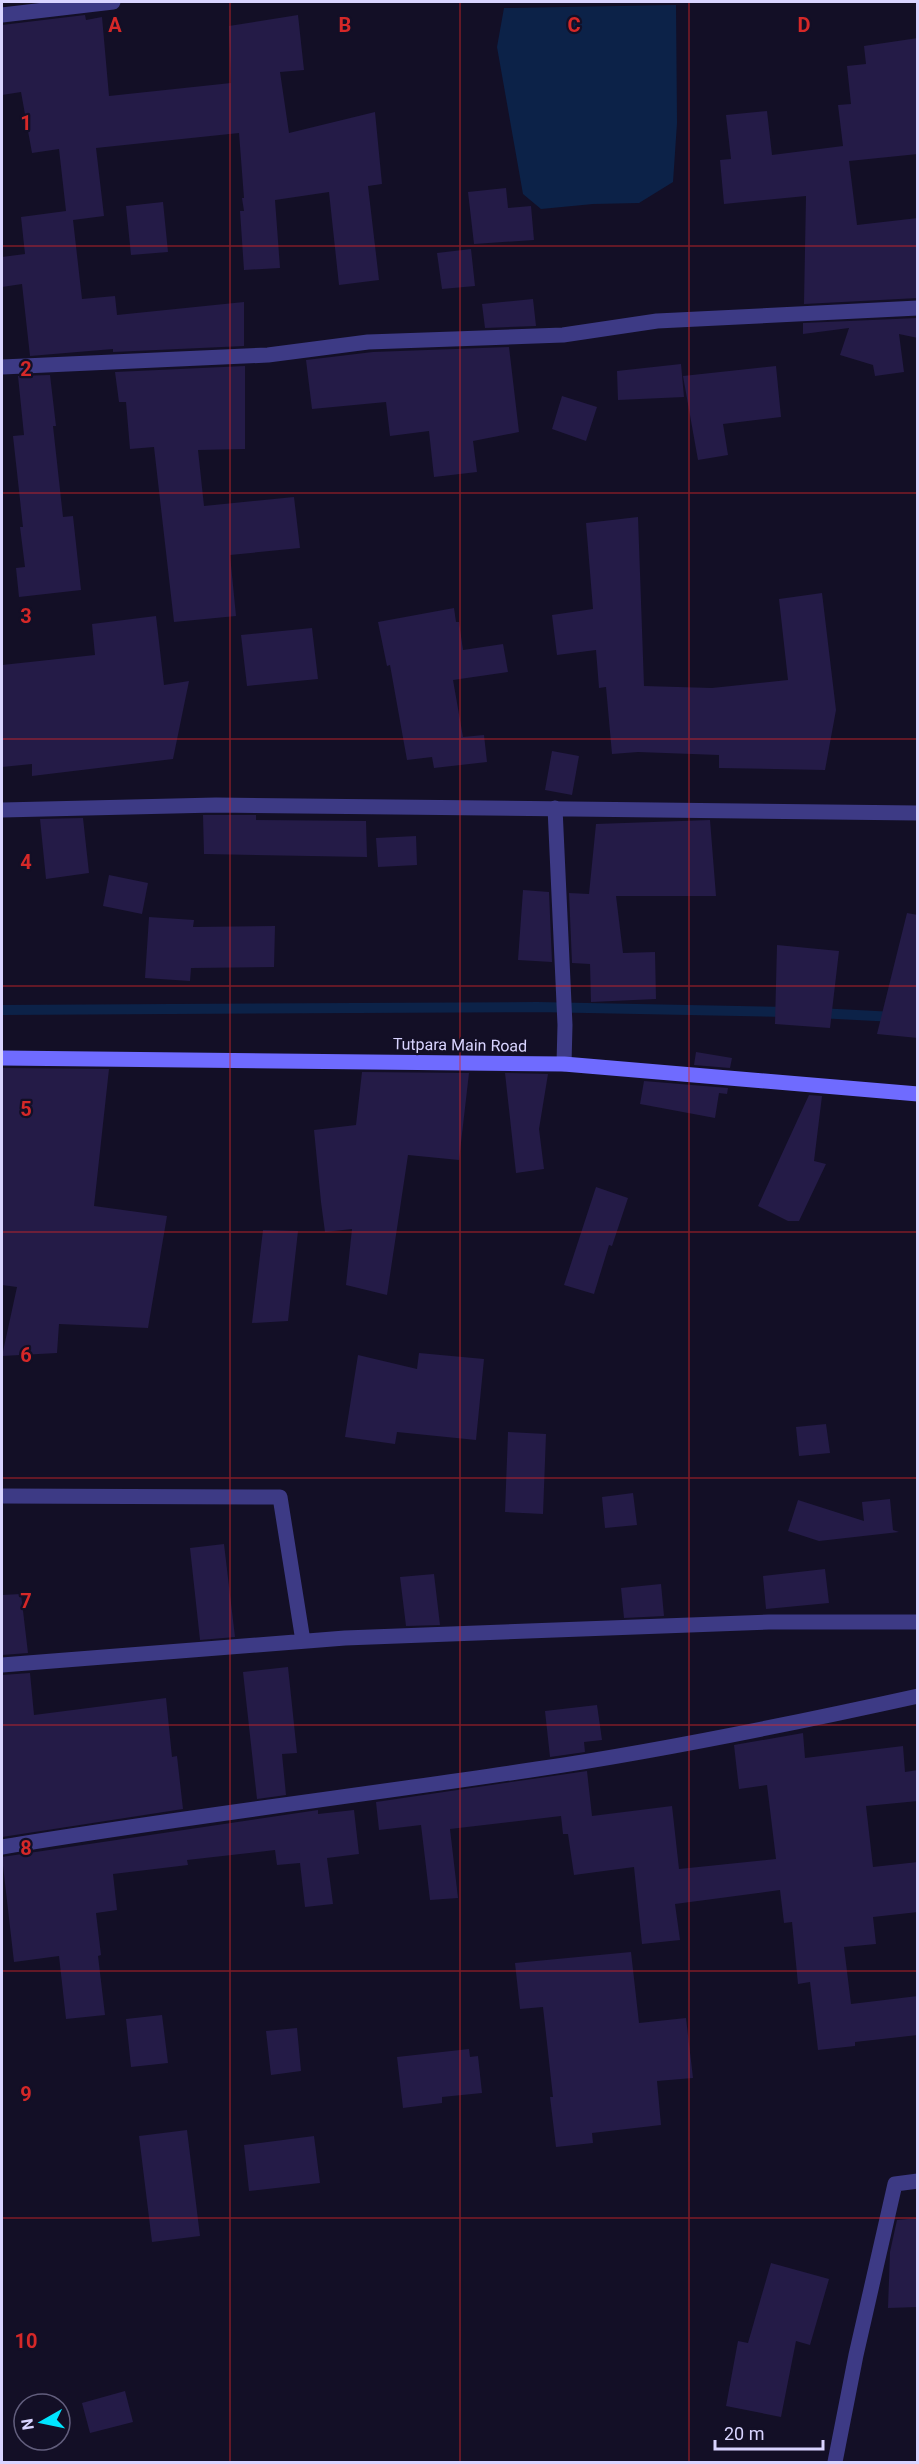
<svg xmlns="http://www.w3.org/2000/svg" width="919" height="2464" font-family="Roboto,sans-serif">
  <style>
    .water { fill: #0c2248 }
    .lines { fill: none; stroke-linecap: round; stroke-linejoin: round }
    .stream { stroke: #0c2248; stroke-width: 10 }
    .building { fill: #241b47 }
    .street { stroke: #3d3a85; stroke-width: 15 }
    .secondary { stroke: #6f6bff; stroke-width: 15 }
    .grid { fill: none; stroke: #d62828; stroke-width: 1.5; stroke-opacity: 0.55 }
    .labels { text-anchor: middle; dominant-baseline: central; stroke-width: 4.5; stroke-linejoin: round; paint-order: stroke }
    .street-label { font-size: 16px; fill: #d9d4ff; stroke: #130f26 }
    .grid-label { font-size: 20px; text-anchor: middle; font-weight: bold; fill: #d62828; stroke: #130f26; stroke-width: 4.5; stroke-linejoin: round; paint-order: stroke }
  </style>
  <rect width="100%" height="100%" fill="#130f26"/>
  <path class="water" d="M 676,5 L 677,123 L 673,182 L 639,203 L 593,204 L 541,209 L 523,194 L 497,47 L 504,8 Z"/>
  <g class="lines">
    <path class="stream" d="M 2,1010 L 537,1007 L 787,1012
      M 818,1013 L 895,1017"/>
  </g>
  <path class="building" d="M 85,15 L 86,20 L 102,17 L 109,96 L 231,83 L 229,26 L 298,15 L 304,70 L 280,72 L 289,133 L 375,112 L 382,184 L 368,186 L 379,280 L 339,285 L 329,192 L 275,200 L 280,268 L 244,270 L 240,211 L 244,211 L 242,198 L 244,198 L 239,133 L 96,148 L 104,216 L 73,220 L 82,299 L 115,296 L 117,315 L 244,302 L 244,346 L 113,352 L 113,349 L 30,356 L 22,284 L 2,287 L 2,257 L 25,254 L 21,217 L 66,211 L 59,149 L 32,153 L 21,92 L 2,95 L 2,25 Z
    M 918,38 L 918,154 L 849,161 L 857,225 L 918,218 L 918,298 L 804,304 L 806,196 L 724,204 L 720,160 L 731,159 L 726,115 L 767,111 L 772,155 L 843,146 L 838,105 L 851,104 L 847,66 L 866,64 L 864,46 Z
    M 506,188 L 508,208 L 531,206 L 534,240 L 474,244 L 468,192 Z
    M 163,202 L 168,252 L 131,255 L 126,206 Z
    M 471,249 L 475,286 L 442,289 L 437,253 Z
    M 533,299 L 536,326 L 485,328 L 482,304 Z
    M 918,318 L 918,338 L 899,334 L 904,372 L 875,376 L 873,365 L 840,355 L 849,328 L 803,334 L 803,323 Z
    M 509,347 L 519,432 L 473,441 L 477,472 L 434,477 L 429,431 L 390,436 L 386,402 L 312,409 L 306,360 L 373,352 Z
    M 681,364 L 684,397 L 618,400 L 617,371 Z
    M 245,366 L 245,449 L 198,450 L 204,506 L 294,497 L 300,548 L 230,555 L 236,616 L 174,622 L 154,447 L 130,449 L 126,402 L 119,402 L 115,372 Z
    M 776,366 L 781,417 L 723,424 L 728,455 L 698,460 L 683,376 Z
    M 50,375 L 56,426 L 53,426 L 63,517 L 73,516 L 81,590 L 19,597 L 16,568 L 25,567 L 20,527 L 23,527 L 13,436 L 24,435 L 18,376 Z
    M 562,396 L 597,407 L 586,441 L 552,429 Z
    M 638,517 L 644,686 L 712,688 L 788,680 L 779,599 L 822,593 L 836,710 L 825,770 L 719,768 L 719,755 L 638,752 L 612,754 L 606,687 L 599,688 L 596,650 L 557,655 L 552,615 L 593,609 L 586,523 Z
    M 454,608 L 456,622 L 459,622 L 463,650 L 503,644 L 508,672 L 453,680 L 463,737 L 484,735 L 487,762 L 434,768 L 432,757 L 407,760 L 390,665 L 387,666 L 378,622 Z
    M 156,616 L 164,685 L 189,681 L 173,759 L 32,776 L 32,764 L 2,767 L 2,665 L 95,655 L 92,624 Z
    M 312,628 L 318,679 L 247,686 L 241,635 Z
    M 552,751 L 579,756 L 572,795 L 545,790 Z
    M 203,815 L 256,815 L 256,820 L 366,821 L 367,857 L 204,854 Z
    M 83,818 L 89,873 L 46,879 L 40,819 Z
    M 710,820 L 716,896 L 616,896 L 623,953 L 655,952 L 656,999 L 591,1002 L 590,964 L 572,963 L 569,893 L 589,894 L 596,824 Z
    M 416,836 L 417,865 L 378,867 L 376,838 Z
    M 109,875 L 148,883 L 142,914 L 103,906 Z
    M 523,890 L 549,892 L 552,962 L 518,960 Z
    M 907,913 L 918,915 L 918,1038 L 877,1034 Z
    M 149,917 L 194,920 L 193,927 L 275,926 L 274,967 L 191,968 L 190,981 L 145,978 Z
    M 777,945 L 839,951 L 830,1028 L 775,1024 Z
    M 696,1052 L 732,1058 L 730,1068 L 694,1065 Z
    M 2,1068 L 109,1069 L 94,1206 L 167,1216 L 148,1328 L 59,1324 L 57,1353 L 2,1356 L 17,1287 L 2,1285 Z
    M 362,1072 L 469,1073 L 459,1160 L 408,1155 L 387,1295 L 346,1285 L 352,1229 L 325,1232 L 321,1202 L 314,1130 L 356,1125 Z
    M 505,1073 L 548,1074 L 539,1129 L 544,1169 L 516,1173 Z
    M 644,1081 L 728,1088 L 727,1094 L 719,1093 L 715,1118 L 640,1104 Z
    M 809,1095 L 822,1096 L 814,1161 L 826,1164 L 799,1221 L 788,1221 L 758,1206 Z
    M 596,1187 L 628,1198 L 612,1246 L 609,1245 L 594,1294 L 564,1285 Z
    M 263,1230 L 298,1231 L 288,1321 L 252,1323 Z
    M 419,1353 L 484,1359 L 476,1440 L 397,1432 L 395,1444 L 345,1437 L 358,1355 L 417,1369 Z
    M 826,1424 L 830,1453 L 799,1456 L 796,1427 Z
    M 508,1432 L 546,1434 L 543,1514 L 505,1512 Z
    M 633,1493 L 637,1525 L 605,1528 L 602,1497 Z
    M 890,1499 L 893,1530 L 899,1532 L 819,1541 L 788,1531 L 798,1500 L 864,1521 L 862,1502 Z
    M 224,1544 L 235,1637 L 200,1640 L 190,1548 Z
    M 825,1569 L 829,1603 L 766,1609 L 763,1576 Z
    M 434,1574 L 440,1625 L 406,1626 L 400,1577 Z
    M 661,1584 L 664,1616 L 624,1618 L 621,1588 Z
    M 21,1594 L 28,1653 L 2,1655 L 2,1595 Z
    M 288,1667 L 297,1753 L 282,1754 L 286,1795 L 257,1799 L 243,1672 Z
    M 30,1673 L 34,1715 L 166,1698 L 172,1757 L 177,1756 L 183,1809 L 2,1837 L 2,1675 Z
    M 597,1705 L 602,1740 L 584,1742 L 585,1752 L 550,1757 L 545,1711 Z
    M 803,1733 L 805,1758 L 903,1746 L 905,1772 L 918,1770 L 918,1801 L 866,1806 L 873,1867 L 918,1862 L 918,1912 L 873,1917 L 876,1944 L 844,1947 L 851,2004 L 918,1996 L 918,2035 L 855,2042 L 855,2046 L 818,2050 L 810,1982 L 798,1984 L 792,1922 L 784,1923 L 780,1890 L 675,1904 L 680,1940 L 642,1944 L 634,1867 L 574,1875 L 568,1834 L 563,1834 L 561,1816 L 450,1829 L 458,1898 L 430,1900 L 421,1825 L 379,1830 L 376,1802 L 587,1771 L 592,1816 L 672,1806 L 679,1869 L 776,1859 L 767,1785 L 739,1789 L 734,1745 Z
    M 318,1810 L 318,1814 L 354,1810 L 359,1854 L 327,1858 L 333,1904 L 305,1907 L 300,1863 L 277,1865 L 275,1850 L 187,1860 L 188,1865 L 113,1874 L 117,1910 L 96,1913 L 101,1955 L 98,1956 L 105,2015 L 66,2019 L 59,1956 L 14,1962 L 2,1857 Z
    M 631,1952 L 639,2023 L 686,2018 L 693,2078 L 657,2081 L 661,2125 L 592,2133 L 593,2143 L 556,2147 L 550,2097 L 553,2097 L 543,2007 L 520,2009 L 515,1963 Z
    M 162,2015 L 168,2063 L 131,2067 L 126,2019 Z
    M 297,2028 L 301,2071 L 271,2075 L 266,2031 Z
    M 469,2049 L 470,2057 L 478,2056 L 482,2093 L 442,2097 L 442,2103 L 403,2108 L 397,2057 Z
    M 187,2130 L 200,2236 L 152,2242 L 139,2136 Z
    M 314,2136 L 320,2183 L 249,2191 L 244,2145 Z
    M 918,2218 L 918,2307 L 888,2308 L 890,2252 L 897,2220 Z
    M 771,2263 L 829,2279 L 810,2345 L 796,2341 L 781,2417 L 726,2406 L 738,2341 L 748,2343 Z
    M 125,2391 L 133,2422 L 90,2433 L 82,2403 Z"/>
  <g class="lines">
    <path class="street" d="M 2,15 L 113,2
      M 2,367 L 268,355 L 368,342 L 563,335 L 657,321 L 918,308
      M 555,808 L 565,1025 L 564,1064
      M 2,810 L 216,805 L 918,813
      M 2,1496 L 280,1497 L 303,1641
      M 2,1665 L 345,1638 L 769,1622 L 918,1622
      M 2,1847 C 180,1817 359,1796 537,1769 C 665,1750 791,1724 918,1696
      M 835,2462 L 856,2355 L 895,2184 L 918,2181"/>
    <path class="secondary" d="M 2,1058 L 564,1064 L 918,1094"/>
  </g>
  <path class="grid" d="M 230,2 L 230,2462M 460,2 L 460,2462M 689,2 L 689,2462M 2,246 L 918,246M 2,493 L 918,493M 2,739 L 918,739M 2,986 L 918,986M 2,1232 L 918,1232M 2,1478 L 918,1478M 2,1725 L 918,1725M 2,1971 L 918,1971M 2,2218 L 918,2218"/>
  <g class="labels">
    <g class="street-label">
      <text transform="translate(460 1045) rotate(1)">Tutpara Main Road</text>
    </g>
  </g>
  <g class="grid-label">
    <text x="115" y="32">A</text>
    <text x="345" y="32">B</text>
    <text x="574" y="32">C</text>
    <text x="804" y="32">D</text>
    <text x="26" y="130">1</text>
    <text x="26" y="376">2</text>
    <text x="26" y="623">3</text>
    <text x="26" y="869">4</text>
    <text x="26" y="1116">5</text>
    <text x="26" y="1362">6</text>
    <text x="26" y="1608">7</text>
    <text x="26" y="1855">8</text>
    <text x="26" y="2101">9</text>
    <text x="26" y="2348">10</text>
  </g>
  <rect width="919" height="2464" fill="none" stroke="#d9d4ff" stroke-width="6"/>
  <g transform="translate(42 2422) rotate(261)"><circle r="28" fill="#130f26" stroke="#625e7d" stroke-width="1.5"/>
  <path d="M0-4.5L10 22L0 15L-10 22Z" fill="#00e5ff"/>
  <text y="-9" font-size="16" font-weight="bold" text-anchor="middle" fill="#d9d4ff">N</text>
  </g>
  <path d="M715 2440v9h108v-9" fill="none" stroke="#d9d4ff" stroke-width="3"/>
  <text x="724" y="2440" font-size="18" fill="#d9d4ff" stroke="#130f26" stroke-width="4.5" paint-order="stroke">20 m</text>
</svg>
